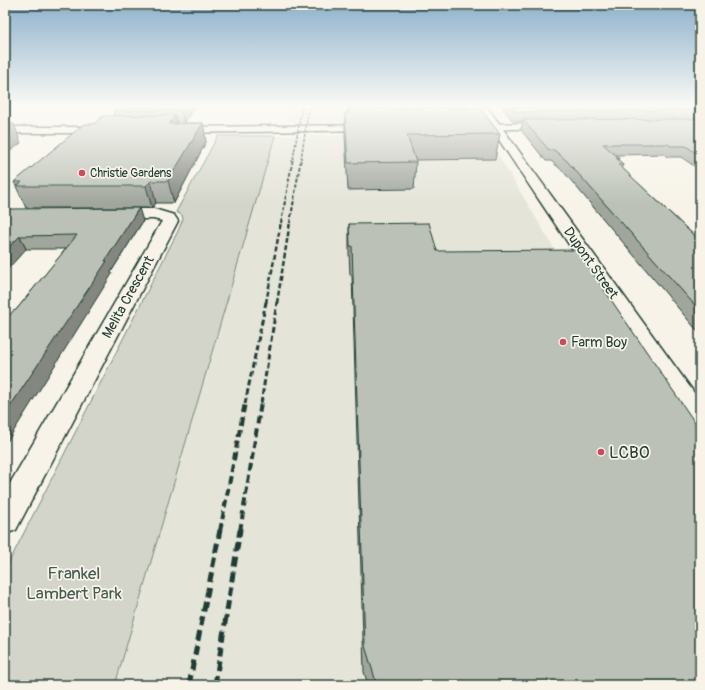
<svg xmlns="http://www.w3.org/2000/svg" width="705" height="690" font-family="Pangolin,sans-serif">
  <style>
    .built { fill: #e5e4d9 }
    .green { fill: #d3d5ca; stroke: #79897f }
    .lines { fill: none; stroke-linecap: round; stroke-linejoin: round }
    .minor-casing { stroke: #1f3d34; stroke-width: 3 }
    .tertiary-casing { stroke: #1f3d34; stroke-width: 3 }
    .secondary-casing { stroke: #1f3d34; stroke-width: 3 }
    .minor { fill: #f7f3e8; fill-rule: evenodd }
    .tertiary { fill: #f7f3e8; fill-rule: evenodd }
    .secondary { fill: #f7f3e8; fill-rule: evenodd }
    .rail-far5 { stroke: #1f3d34; stroke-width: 1.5; stroke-dasharray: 3 1.5; stroke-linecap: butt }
    .rail-far4 { stroke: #1f3d34; stroke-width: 2; stroke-dasharray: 4 2; stroke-linecap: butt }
    .rail-far3 { stroke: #1f3d34; stroke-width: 2.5; stroke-dasharray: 5 2.5; stroke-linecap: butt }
    .rail-far2 { stroke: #1f3d34; stroke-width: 3; stroke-dasharray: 6 3; stroke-linecap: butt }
    .rail-far1 { stroke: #1f3d34; stroke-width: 4; stroke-dasharray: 8 4; stroke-linecap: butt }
    .rail { stroke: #1f3d34; stroke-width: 5; stroke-dasharray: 10 5; stroke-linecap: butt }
    .wall { fill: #a1a69d; stroke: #1f3d34 }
    .shaded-wall { fill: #83877f; stroke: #1f3d34 }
    .building { fill: #bbc1b6; stroke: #1f3d34 }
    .poi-dot { fill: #d1495b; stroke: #f7f3e8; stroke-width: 1.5 }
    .labels { text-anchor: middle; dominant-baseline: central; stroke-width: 3.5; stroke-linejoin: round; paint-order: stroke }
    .far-poi-label { font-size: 12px; fill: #1f3d34; stroke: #f7f3e8; text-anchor: start }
    .street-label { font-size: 14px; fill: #1f3d34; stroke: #f7f3e8 }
    .poi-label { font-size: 14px; fill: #1f3d34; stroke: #f7f3e8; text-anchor: start }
    .near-poi-label { font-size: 17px; fill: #1f3d34; stroke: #f7f3e8; text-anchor: start }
    .near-park-label { font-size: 17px; fill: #435b52; stroke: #f7f3e8 }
  </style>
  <rect width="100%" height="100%" fill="#f7f3e8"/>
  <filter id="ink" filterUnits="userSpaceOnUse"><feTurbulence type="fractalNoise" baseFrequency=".025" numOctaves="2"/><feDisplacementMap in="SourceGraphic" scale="8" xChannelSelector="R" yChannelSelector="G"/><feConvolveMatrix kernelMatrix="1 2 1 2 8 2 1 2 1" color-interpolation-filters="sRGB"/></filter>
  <g filter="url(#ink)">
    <path class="built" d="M 288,107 L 463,107 L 458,121 L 333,122 L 286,121 Z
      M 485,133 L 700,492 L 700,685 L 115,685 L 275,136 Z"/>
    <path class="green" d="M 218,136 L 275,136 L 115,685 L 5,685 L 5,570 L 178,231 L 183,219 L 182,215 L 176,212 Z"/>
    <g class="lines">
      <g class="minor-casing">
        <path id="minor" d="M 111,209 L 154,209 L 174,215 L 178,221 L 16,530 L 5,534 L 5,492 L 162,221 L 153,219 L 111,219 L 106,217 L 103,214 L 106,211 Z"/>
      </g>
      <g class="tertiary-casing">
        <path id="tertiary" d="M 552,123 L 558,126 L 556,128 L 472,130 L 466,127 L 472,124 Z
          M 374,125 L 380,128 L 378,130 L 174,133 L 168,130 L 174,127 Z
          M 5,127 L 106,127 L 112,130 L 106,133 L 5,133 Z"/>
      </g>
      <g class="secondary-casing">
        <path id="secondary" d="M 477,107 L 487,107 L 700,401 L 700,430 L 691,427 Z"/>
      </g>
      <use href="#minor" class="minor"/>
      <use href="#tertiary" class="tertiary"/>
      <use href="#secondary" class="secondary"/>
      <path class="rail-far5" d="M 293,159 L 302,107
        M 301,159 L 309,107"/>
      <path class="rail-far4" d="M 281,223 L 293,158
        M 290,223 L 301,158"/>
      <path class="rail-far3" d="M 266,303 L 281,222
        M 277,303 L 290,222"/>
      <path class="rail-far2" d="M 245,404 L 266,302
        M 261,404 L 277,302"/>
      <path class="rail-far1" d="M 220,531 L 245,403
        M 240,531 L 261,403"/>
      <path class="rail" d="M 189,685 L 220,530
        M 215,685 L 240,530"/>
    </g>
    <path class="wall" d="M 117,107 L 194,107 L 184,123 L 203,123 L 206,142 L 174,203 L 156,203 L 152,208 L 26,208 L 14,182 L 94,124 L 114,116 L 113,111 Z
      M 347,107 L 469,107 L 500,134 L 495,159 L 415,160 L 416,162 L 414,189 L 348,190 L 345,136 L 345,113 L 348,113 Z
      M 502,107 L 700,107 L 700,170 L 681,157 L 667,157 L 664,154 L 615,155 L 619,158 L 618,160 L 623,164 L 622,168 L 700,241 L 700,334 L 563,171 L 551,161 L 546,161 L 521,130 L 523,121 L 513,121 Z
      M 7,209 L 143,221 L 111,272 L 112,274 L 16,310 L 66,249 L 26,249 Z
      M 349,224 L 437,251 L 700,685 L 368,685 L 364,672 L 352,275 L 350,275 L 349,252 Z"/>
    <path class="shaded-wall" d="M 183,107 L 194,107 L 184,124 L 181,110 Z
      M 175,115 L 179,133 L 169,124 Z
      M 203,123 L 206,142 L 174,203 L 168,181 Z
      M 14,124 L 21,143 L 5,155 L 5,130 Z
      M 151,181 L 156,203 L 152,208 L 146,186 Z
      M 139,208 L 143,221 L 111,272 L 112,274 L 5,445 L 5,414 Z
      M 20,236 L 26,249 L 5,272 L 5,251 Z"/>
    <path class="building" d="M 117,107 L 183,107 L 181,110 L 113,111 Z
      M 348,107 L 469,107 L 470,108 L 349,109 L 349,113 L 348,113 Z
      M 511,107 L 700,107 L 700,110 L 515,112 Z
      M 480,108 L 500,134 L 407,135 L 416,162 L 348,163 L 345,113 L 349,113 L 349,109 Z
      M 175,115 L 169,124 L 203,123 L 168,181 L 151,181 L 146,186 L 17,186 L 22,182 L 14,182 L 84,124 L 94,124 L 103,116 Z
      M 700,119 L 700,156 L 686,146 L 671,146 L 668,144 L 603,144 L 619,158 L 616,158 L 623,164 L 618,164 L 700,241 L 700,311 L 566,160 L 554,150 L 549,150 L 523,120 Z
      M 5,124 L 14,124 L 5,130 Z
      M 139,208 L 105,261 L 107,261 L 5,414 L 5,321 L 13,311 L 16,310 L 77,235 L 20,236 L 5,251 L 5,210 L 7,209 Z
      M 429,223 L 437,251 L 577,250 L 700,430 L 700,685 L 377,685 L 365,646 L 352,246 L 350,246 L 349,224 Z"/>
  </g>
  <linearGradient id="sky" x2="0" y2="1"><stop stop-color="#8db1cc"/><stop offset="0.52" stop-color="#fbfaf5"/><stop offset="1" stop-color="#fbfaf5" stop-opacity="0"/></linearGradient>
  <rect width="705" height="204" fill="url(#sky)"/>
  <g class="poi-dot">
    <circle cx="82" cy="173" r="4"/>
    <circle cx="563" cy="342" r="4"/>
    <circle cx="601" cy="452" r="4"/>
  </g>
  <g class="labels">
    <g class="far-poi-label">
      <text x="90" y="173">Christie Gardens</text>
    </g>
    <g class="street-label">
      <text transform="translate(591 263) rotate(55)">Dupont Street</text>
      <text transform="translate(128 297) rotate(-61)">Melita Crescent</text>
    </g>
    <g class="poi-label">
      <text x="571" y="342">Farm Boy</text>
    </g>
    <g class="near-poi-label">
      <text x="609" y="452">LCBO</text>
    </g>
    <g class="near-park-label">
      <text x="74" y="573">Frankel<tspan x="74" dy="20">Lambert Park</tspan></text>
    </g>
  </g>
  <rect width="705" height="690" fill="none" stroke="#f7f3e8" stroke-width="20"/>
  <rect x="10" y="10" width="685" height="670" fill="none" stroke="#1f3d34" stroke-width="1.5" filter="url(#ink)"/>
</svg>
